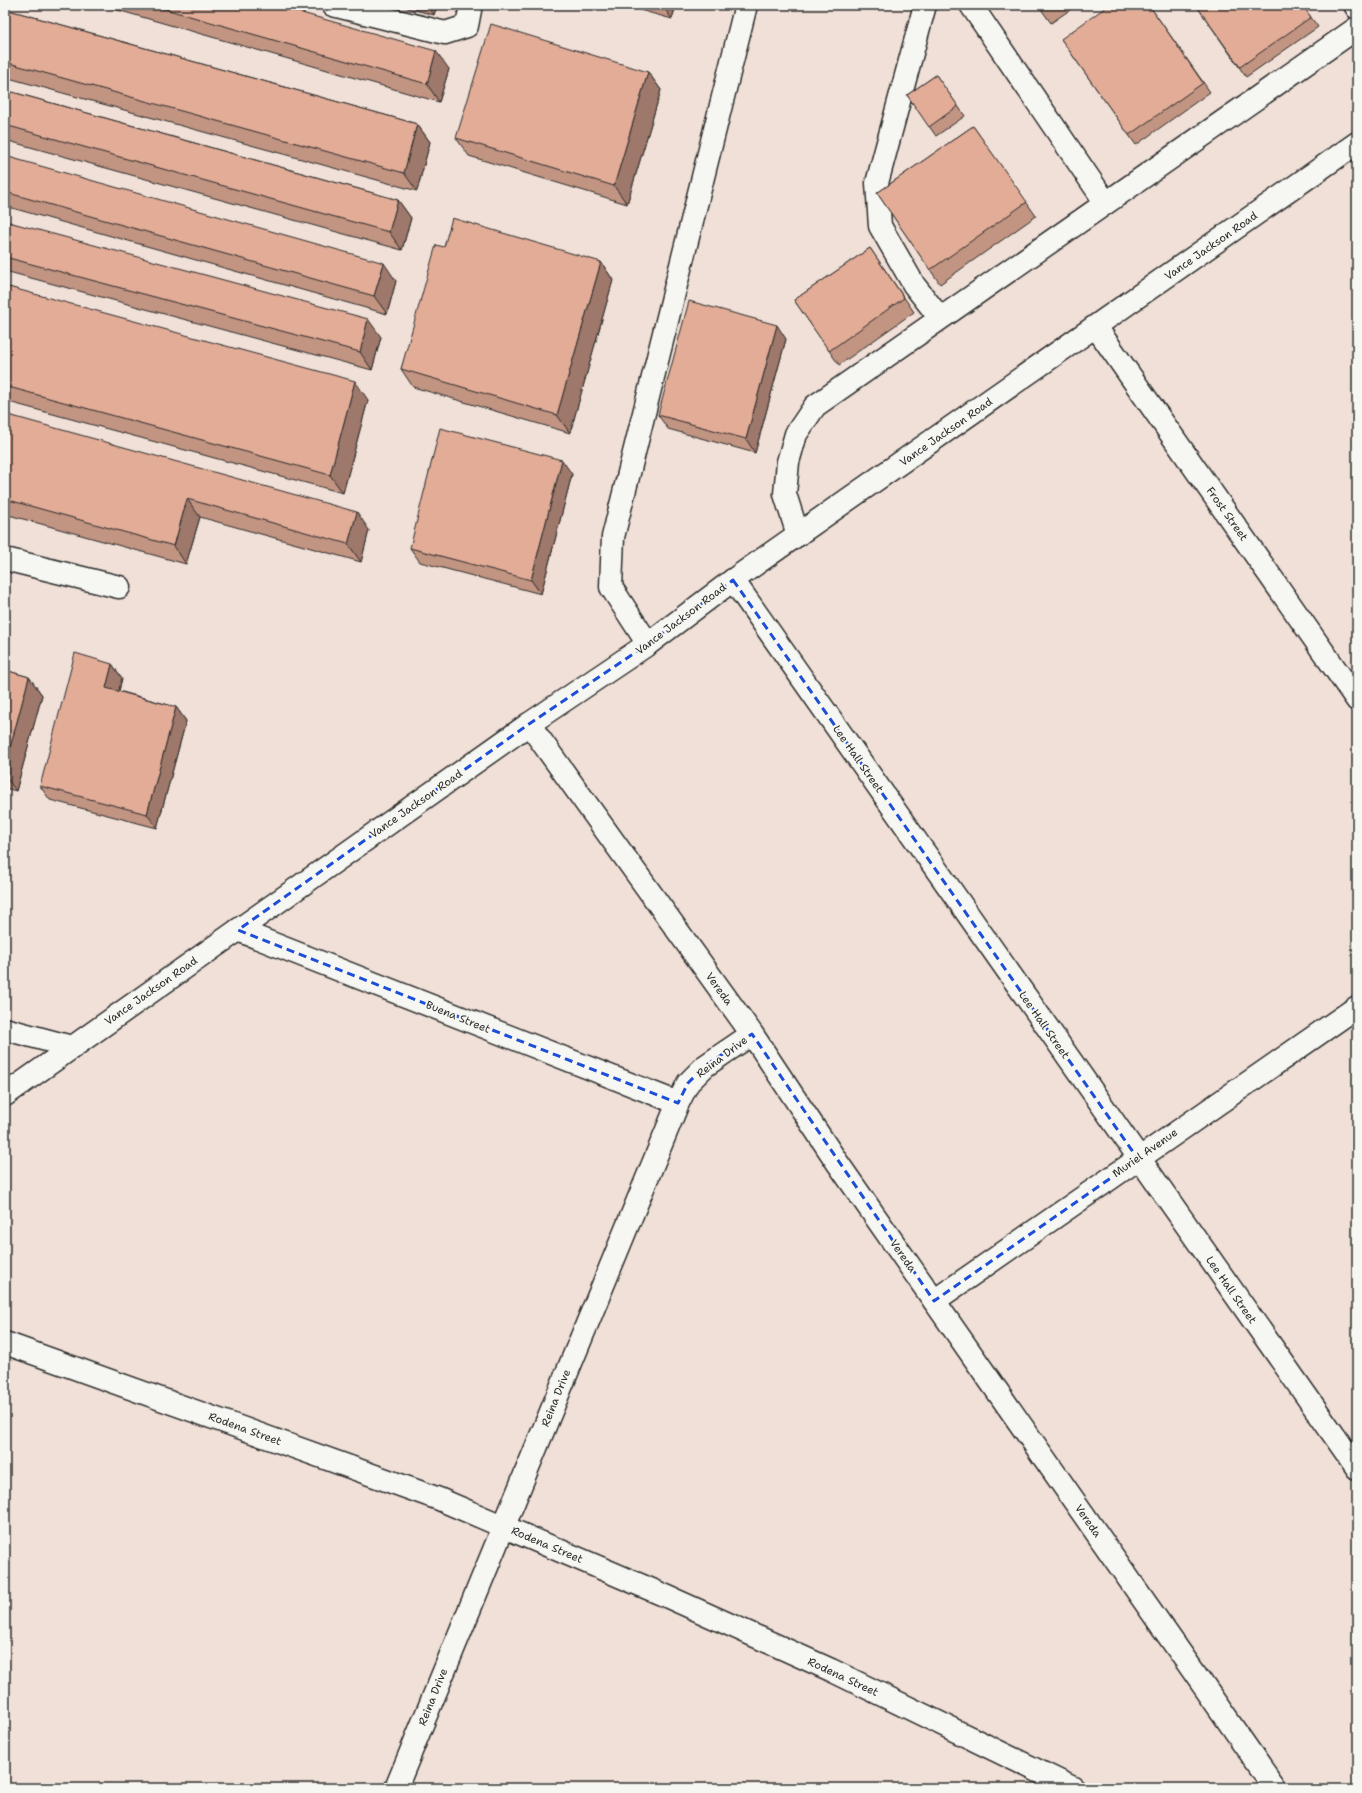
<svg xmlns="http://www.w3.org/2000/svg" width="1362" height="1793" font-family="'Shantell Sans',sans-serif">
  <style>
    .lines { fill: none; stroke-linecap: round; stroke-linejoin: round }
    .minor-casing { stroke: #2b2b2b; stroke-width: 25 }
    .major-casing { stroke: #2b2b2b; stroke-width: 25 }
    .minor { stroke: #f6f6f2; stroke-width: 22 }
    .major { stroke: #f6f6f2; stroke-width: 22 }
    .wall { fill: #c29482; stroke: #2b2b2b }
    .shaded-wall { fill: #9e786a; stroke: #2b2b2b }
    .building { fill: #e2ac97; stroke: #2b2b2b }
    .marked { fill: none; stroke: #1d4ed8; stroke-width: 3; stroke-dasharray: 8 5; stroke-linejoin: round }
    .labels { text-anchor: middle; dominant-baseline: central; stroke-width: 4; stroke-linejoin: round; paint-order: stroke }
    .street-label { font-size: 11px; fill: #2b2b2b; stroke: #f6f6f2 }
  </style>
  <rect width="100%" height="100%" fill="#f0e0d7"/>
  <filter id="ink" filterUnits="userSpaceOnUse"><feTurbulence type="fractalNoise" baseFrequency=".025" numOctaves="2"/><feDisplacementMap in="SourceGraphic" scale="8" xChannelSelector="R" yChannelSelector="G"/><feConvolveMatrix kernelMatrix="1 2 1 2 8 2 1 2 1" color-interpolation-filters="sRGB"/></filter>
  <g filter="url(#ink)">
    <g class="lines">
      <g class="minor-casing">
        <path id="minor" d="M 333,5 L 445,33 L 467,26 L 471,5
          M 925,5 L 877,183 L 880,226 L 914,285 L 940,318
          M 971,5 L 1106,203
          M 1355,5 L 1357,8
          M 1096,327 L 1357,700
          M 798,535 L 785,494 L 788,462 L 796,434 L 815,406 L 1357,28
          M 5,559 L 119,587
          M 733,580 L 1357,1468
          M 648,644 L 611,587 L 613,537 L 746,5
          M 529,724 L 752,1034 L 837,1162 L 1275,1788
          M 238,930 L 678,1103
          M 5,1029 L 72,1047
          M 934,1301 L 1357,1007
          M 5,1343 L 439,1499 L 666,1596 L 831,1670 L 1073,1788
          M 396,1788 L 678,1103 L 688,1083 L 705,1066 L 752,1034"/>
      </g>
      <g class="major-casing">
        <path id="major" d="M 5,1095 L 529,724 L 648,644 L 733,580 L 1357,143"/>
      </g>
      <use href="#minor" class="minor"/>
      <use href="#major" class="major"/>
    </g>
    <path class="wall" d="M 100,5 L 274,5 L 449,69 L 439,102 Z
      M 396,5 L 437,5 L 434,15 Z
      M 622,5 L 676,5 L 672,19 Z
      M 1038,5 L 1077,5 L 1051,23 Z
      M 1149,5 L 1210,92 L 1136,145 L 1061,39 Z
      M 1196,5 L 1302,5 L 1318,27 L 1246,77 Z
      M 5,9 L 417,124 L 430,142 L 417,191 L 5,77 Z
      M 648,72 L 661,90 L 627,204 L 469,156 L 456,138 Z
      M 936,75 L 965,116 L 936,136 L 907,95 Z
      M 5,90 L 398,200 L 411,218 L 402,250 L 5,140 Z
      M 973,126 L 1036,216 L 940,284 L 877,193 Z
      M 5,156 L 396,281 L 387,314 L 5,206 Z
      M 5,221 L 381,337 L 372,370 L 5,271 Z
      M 444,247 L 601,262 L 613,280 L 570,433 L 413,387 L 401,369 Z
      M 870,248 L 914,312 L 839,365 L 794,300 Z
      M 5,286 L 368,400 L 343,493 L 5,401 Z
      M 786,339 L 755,453 L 668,429 L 658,415 Z
      M 5,414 L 369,530 L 361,562 L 200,517 L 186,564 L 5,514 Z
      M 572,474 L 541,594 L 420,562 L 410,548 Z
      M 112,664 L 122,678 L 119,691 L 176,707 L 186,721 L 157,828 L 50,800 L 40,786 Z
      M 5,670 L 29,677 L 42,695 L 16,791 L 5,788 Z"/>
    <path class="shaded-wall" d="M 427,5 L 437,5 L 434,15 Z
      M 662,5 L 676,5 L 672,19 Z
      M 436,51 L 449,69 L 439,102 L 427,84 Z
      M 648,72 L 661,90 L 627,204 L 614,186 Z
      M 417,124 L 430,142 L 417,191 L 404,173 Z
      M 398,200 L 411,218 L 402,250 L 389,232 Z
      M 601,262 L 613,280 L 570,433 L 557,415 Z
      M 384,263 L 396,281 L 387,314 L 374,296 Z
      M 368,319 L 381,337 L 372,370 L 360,352 Z
      M 777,325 L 786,339 L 755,453 L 746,439 Z
      M 355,381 L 368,400 L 343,493 L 330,475 Z
      M 562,460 L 572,474 L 541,594 L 531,580 Z
      M 187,499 L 200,517 L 186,564 L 174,546 Z
      M 357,512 L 369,530 L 361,562 L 348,544 Z
      M 112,664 L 122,678 L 116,702 L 106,688 Z
      M 29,677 L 42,695 L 16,791 L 5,776 L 5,766 Z
      M 176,707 L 186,721 L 157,828 L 147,814 Z"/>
    <path class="building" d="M 151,5 L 274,5 L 436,51 L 427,84 Z
      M 1038,5 L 1047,5 L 1041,9 Z
      M 1109,5 L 1149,5 L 1203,83 L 1129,135 L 1061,39 Z
      M 1196,5 L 1302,5 L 1311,17 L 1240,67 Z
      M 5,9 L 417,124 L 404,173 L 5,62 Z
      M 491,24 L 648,72 L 614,186 L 456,138 Z
      M 936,75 L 958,106 L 929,127 L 907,95 Z
      M 5,90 L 398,200 L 389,232 L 5,125 Z
      M 973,126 L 1027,202 L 930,270 L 877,193 Z
      M 5,156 L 384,263 L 374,296 L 5,192 Z
      M 452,218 L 601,262 L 557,415 L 401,369 L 436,245 L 444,247 Z
      M 5,221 L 368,319 L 360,352 L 5,257 Z
      M 870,248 L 904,298 L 829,351 L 794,300 Z
      M 5,286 L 355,381 L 330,475 L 5,386 Z
      M 689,301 L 777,325 L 746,439 L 658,415 Z
      M 5,414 L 357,512 L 348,544 L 187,499 L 174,546 L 5,499 Z
      M 440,428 L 562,460 L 531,580 L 410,548 Z
      M 75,653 L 112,664 L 106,688 L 176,707 L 147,814 L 40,786 Z
      M 5,670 L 29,677 L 5,766 Z"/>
  </g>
  <path class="marked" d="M 733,580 L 1138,1159 L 934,1301 L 752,1034 L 705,1066 L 688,1083 L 678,1103 L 238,930 L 529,724 L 648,644 Z"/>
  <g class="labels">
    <g class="street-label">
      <text transform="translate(1211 246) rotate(-35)">Vance Jackson Road</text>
      <text transform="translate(946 432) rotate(-35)">Vance Jackson Road</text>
      <text transform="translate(1227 514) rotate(55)">Frost Street</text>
      <text transform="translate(681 619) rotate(-37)">Vance Jackson Road</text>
      <text transform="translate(858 759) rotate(55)">Lee Hall Street</text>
      <text transform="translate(416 804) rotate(-35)">Vance Jackson Road</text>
      <text transform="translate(719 989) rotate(54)">Vereda</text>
      <text transform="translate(151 991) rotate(-35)">Vance Jackson Road</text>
      <text transform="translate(458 1017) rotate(22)">Buena Street</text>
      <text transform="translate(1044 1025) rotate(55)">Lee Hall Street</text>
      <text transform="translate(722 1057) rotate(-37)">Reina Drive</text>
      <text transform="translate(1145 1153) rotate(-35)">Muriel Avenue</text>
      <text transform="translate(903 1256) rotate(55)">Vereda</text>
      <text transform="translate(1231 1290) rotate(55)">Lee Hall Street</text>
      <text transform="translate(556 1398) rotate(-68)">Reina Drive</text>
      <text transform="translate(245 1429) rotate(20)">Rodena Street</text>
      <text transform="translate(1088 1521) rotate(55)">Vereda</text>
      <text transform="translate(547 1545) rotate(23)">Rodena Street</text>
      <text transform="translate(843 1677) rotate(25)">Rodena Street</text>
      <text transform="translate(433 1697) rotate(-68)">Reina Drive</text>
    </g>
  </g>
  <rect width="1362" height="1793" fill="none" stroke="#f6f6f2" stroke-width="20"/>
  <rect x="10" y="10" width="1342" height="1773" fill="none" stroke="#2b2b2b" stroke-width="1.5" filter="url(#ink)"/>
</svg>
